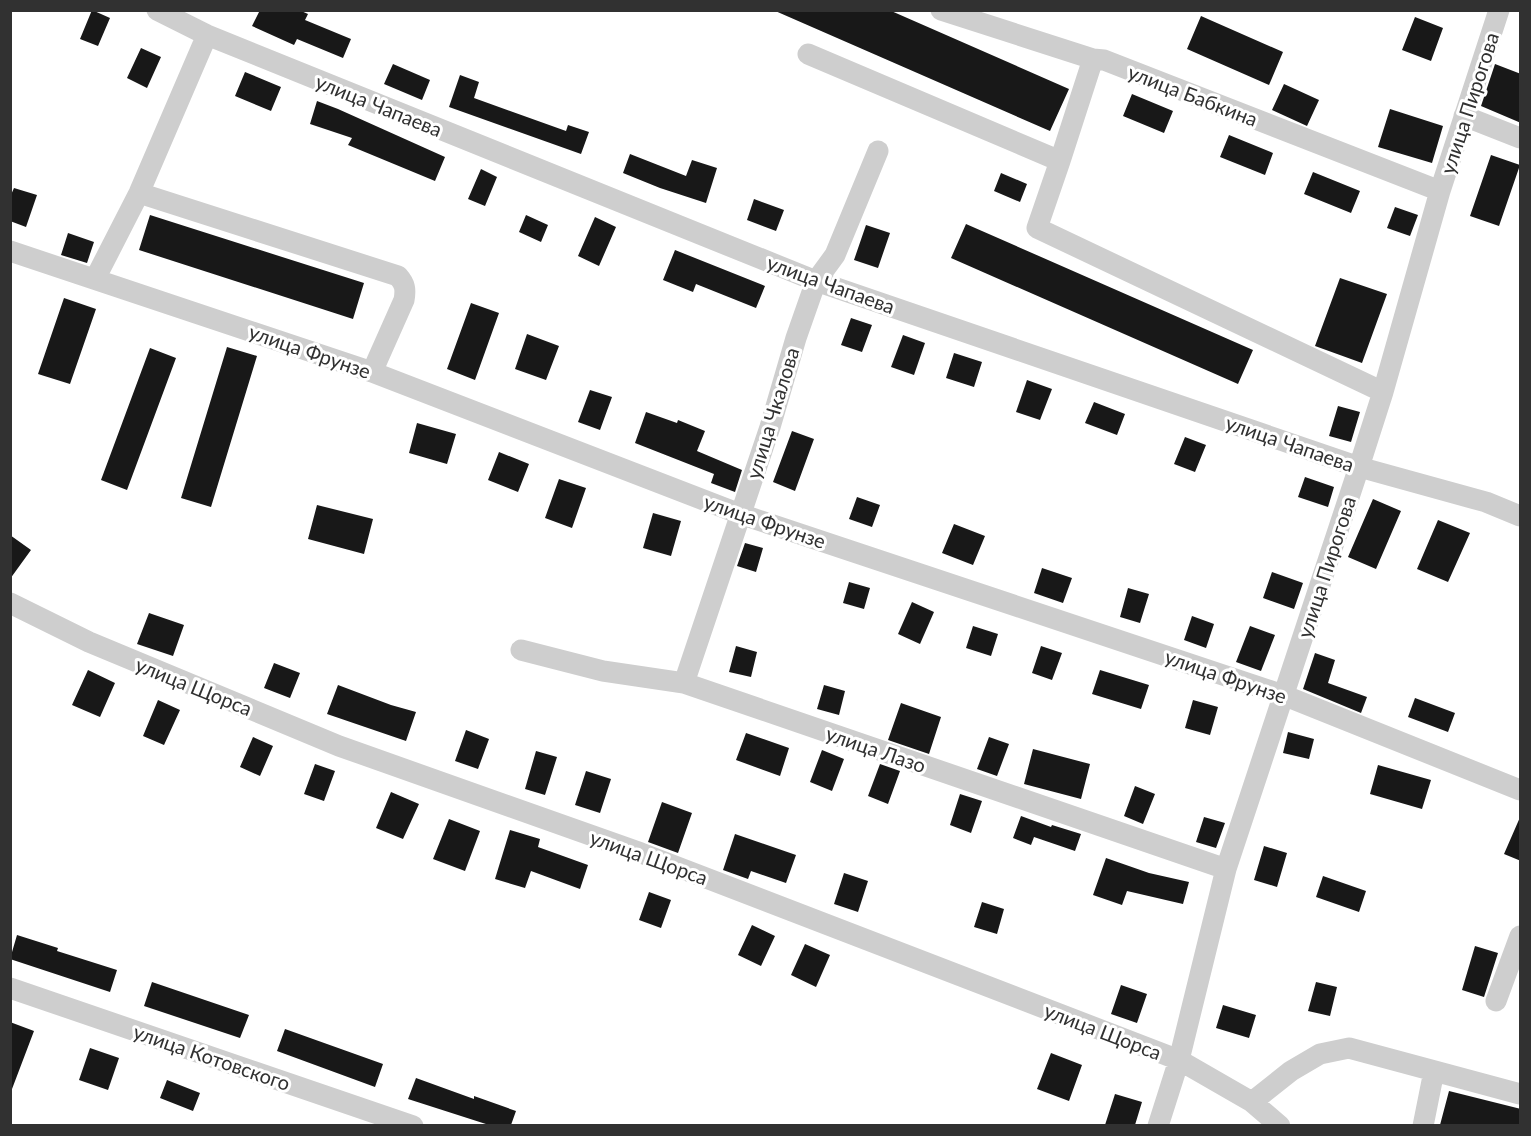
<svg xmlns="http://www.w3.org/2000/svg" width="1531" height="1136" font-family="Lato,sans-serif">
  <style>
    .building { fill: #181818 }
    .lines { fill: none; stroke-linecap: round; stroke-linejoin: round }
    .minor { stroke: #cecece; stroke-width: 21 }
    .labels { text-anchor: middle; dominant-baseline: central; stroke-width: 6; stroke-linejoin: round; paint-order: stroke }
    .street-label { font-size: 20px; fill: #313131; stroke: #fff }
  </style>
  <rect width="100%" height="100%" fill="#fff"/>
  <path class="building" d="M 92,10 L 110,18 L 98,46 L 80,39 Z
    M 260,10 L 299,10 L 308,14 L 305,20 L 351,39 L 343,58 L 297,39 L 294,45 L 252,26 Z
    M 773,10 L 889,10 L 1069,89 L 1050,131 Z
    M 1201,16 L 1283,52 L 1269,85 L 1187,49 Z
    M 1415,17 L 1443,28 L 1431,61 L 1402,50 Z
    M 141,48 L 161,57 L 147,88 L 127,78 Z
    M 393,64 L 430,80 L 422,100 L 384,84 Z
    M 1495,64 L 1521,74 L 1521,123 L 1481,106 Z
    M 245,72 L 281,87 L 271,111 L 235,96 Z
    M 460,75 L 479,82 L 474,98 L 566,131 L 568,125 L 589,132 L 581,154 L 449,107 Z
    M 1284,84 L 1319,100 L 1307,126 L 1272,110 Z
    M 1132,94 L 1173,111 L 1164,133 L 1123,116 Z
    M 317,101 L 338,109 L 445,157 L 435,181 L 348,145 L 352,138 L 310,124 Z
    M 1390,109 L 1443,126 L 1432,163 L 1378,147 Z
    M 1229,135 L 1273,153 L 1265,175 L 1220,157 Z
    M 630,154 L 686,176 L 692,160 L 717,168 L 706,203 L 660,188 L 623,173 Z
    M 1491,155 L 1520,165 L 1499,226 L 1470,216 Z
    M 481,169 L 497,177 L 485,206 L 468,199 Z
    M 1313,172 L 1360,191 L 1351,213 L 1304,194 Z
    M 1001,173 L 1027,184 L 1020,202 L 994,191 Z
    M 14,188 L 37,195 L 26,227 L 10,221 L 10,197 Z
    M 754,199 L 784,210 L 776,231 L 747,220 Z
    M 1395,207 L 1418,215 L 1410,236 L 1387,228 Z
    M 150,215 L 364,283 L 353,319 L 139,250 Z
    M 526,215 L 548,225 L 541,242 L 519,232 Z
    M 595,217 L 616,227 L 599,266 L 578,256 Z
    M 966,224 L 1253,350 L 1238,384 L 951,258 Z
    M 866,225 L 890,233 L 878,268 L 854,260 Z
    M 68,233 L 94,242 L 87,263 L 61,255 Z
    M 675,250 L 765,286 L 756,308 L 696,284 L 693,292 L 663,280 Z
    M 1340,278 L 1387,294 L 1362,363 L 1315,346 Z
    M 64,298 L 96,309 L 70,384 L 38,374 Z
    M 471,303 L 499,313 L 475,380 L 447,369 Z
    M 851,318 L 872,325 L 862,352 L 841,345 Z
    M 527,334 L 559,346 L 546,380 L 515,369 Z
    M 903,335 L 925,343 L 914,375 L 891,367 Z
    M 227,347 L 257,356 L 211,507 L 181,498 Z
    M 150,348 L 176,358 L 127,490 L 101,480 Z
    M 954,353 L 982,362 L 974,387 L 946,378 Z
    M 1027,380 L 1052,389 L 1040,420 L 1016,412 Z
    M 590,390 L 612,397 L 600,430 L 578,422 Z
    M 1094,402 L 1125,414 L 1117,435 L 1085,423 Z
    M 1338,406 L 1360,412 L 1351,442 L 1329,436 Z
    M 646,412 L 677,423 L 678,420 L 705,431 L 697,451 L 742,470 L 735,492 L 711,483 L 714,474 L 635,443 Z
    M 417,423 L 456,434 L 447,464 L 409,453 Z
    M 792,431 L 814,439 L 795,491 L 773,482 Z
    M 1185,437 L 1206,445 L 1195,472 L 1174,464 Z
    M 499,452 L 529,464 L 518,492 L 488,480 Z
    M 1305,477 L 1334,487 L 1328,507 L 1298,497 Z
    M 559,479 L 586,488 L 572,528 L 545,518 Z
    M 857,497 L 880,505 L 872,527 L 849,519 Z
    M 1373,499 L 1401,511 L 1376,569 L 1348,557 Z
    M 317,505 L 373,519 L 364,554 L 308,539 Z
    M 653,513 L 681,521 L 671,556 L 643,548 Z
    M 1438,520 L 1470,533 L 1448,582 L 1417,569 Z
    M 954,524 L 985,536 L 973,565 L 942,553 Z
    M 10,535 L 31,550 L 10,579 Z
    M 745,543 L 763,548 L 756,572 L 737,566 Z
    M 1042,568 L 1072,578 L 1063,603 L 1034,593 Z
    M 1272,572 L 1303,583 L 1294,609 L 1263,598 Z
    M 849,582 L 870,588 L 864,609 L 843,603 Z
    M 1128,588 L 1149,594 L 1140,623 L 1120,617 Z
    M 912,602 L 934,612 L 920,644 L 898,634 Z
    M 149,613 L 184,625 L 173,656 L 137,644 Z
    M 1192,616 L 1214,624 L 1206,648 L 1184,640 Z
    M 973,626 L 998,634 L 991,656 L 966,648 Z
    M 1250,626 L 1275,635 L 1261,671 L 1236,662 Z
    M 736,646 L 757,652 L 751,677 L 729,672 Z
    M 1041,646 L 1062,653 L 1052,680 L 1032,673 Z
    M 1315,653 L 1335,660 L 1328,683 L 1367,697 L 1361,713 L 1303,689 Z
    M 274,663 L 300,673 L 290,698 L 264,688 Z
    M 88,670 L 115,683 L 100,717 L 72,705 Z
    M 1100,670 L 1149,685 L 1141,709 L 1092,694 Z
    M 338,685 L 391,705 L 416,712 L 406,741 L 327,714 Z
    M 824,685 L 845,691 L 839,715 L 817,709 Z
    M 1415,698 L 1455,713 L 1448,732 L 1408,717 Z
    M 158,700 L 180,710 L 164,745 L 143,736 Z
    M 1193,700 L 1218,707 L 1210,735 L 1185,728 Z
    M 901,703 L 941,717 L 929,754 L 888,740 Z
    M 466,730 L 489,739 L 478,769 L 455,761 Z
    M 1288,732 L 1314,739 L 1309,759 L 1283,753 Z
    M 746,733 L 789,748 L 780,776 L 736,760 Z
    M 253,737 L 273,746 L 260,776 L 240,767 Z
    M 989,737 L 1009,744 L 997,776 L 977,769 Z
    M 1033,749 L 1090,764 L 1081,799 L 1024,784 Z
    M 822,750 L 844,759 L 832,791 L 810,782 Z
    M 536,751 L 557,757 L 545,795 L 525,789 Z
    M 315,764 L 335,771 L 324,801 L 304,794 Z
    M 880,764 L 900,771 L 888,804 L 868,796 Z
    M 1378,765 L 1431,780 L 1422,809 L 1370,794 Z
    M 586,771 L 611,779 L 600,813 L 575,805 Z
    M 1135,786 L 1155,794 L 1143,824 L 1124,816 Z
    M 391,792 L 419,804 L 403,839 L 376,828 Z
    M 960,794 L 982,801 L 971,833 L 950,825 Z
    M 662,802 L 692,813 L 678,853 L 648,842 Z
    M 1521,815 L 1521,861 L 1504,854 Z
    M 1021,816 L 1051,827 L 1052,825 L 1081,834 L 1075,851 L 1034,837 L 1031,845 L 1013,838 Z
    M 1204,817 L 1225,823 L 1216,848 L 1196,842 Z
    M 449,819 L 480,831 L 465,871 L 433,859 Z
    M 510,830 L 540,839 L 538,847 L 588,865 L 580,889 L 531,871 L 525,888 L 495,879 Z
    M 735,834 L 796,855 L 786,883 L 751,871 L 748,879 L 723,870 Z
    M 1264,846 L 1287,853 L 1277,887 L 1254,880 Z
    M 1106,858 L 1149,873 L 1189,882 L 1183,904 L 1127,891 L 1122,905 L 1093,895 Z
    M 844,873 L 868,881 L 858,912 L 834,904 Z
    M 1323,876 L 1366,891 L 1359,912 L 1316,897 Z
    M 649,892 L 671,900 L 661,928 L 639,920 Z
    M 982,902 L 1004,909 L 997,934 L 974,927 Z
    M 752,925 L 775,936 L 761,966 L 738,955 Z
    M 17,935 L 58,948 L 57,951 L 117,970 L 110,992 L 10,959 Z
    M 805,944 L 830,955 L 816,987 L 791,975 Z
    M 1475,946 L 1498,953 L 1484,997 L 1462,990 Z
    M 152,982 L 249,1015 L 240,1038 L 144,1006 Z
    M 1316,982 L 1337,987 L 1330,1016 L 1308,1011 Z
    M 1121,985 L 1147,994 L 1137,1023 L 1111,1014 Z
    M 1223,1005 L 1256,1015 L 1249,1038 L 1216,1028 Z
    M 10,1022 L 34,1031 L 12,1089 L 10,1089 Z
    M 285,1029 L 383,1064 L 375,1087 L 277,1051 Z
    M 90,1048 L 119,1058 L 108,1090 L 79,1080 Z
    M 1051,1053 L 1082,1065 L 1069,1101 L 1037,1089 Z
    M 416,1078 L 474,1099 L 474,1096 L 516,1111 L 511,1125 L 489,1125 L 408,1099 Z
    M 167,1080 L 200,1093 L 193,1111 L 160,1098 Z
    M 1449,1091 L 1521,1109 L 1521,1125 L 1440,1125 Z
    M 1115,1094 L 1142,1102 L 1135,1125 L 1105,1125 Z"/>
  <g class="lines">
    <path class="minor" d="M 157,10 L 207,35 L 816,281 L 1359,467 L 1486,502 L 1520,516
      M 941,10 L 1093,59 L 1104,60 L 1440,191
      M 808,54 L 1060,161 L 1093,59
      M 1464,116 L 1520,138
      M 1060,161 L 1037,228 L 1383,392
      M 139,193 L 398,276 C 405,284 406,289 404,300 L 372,372
      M 10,251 L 372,372 L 740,514 L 1283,695 L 1520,790
      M 95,279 L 139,193 L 207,35
      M 10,603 L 89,642 L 339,746 L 641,853 L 1179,1060 L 1252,1102 L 1280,1126
      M 521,650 L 603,671 L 684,683 L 1226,869
      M 684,683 L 770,427 L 796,338 L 816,281 L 835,255 L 878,151
      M 10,988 L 413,1126
      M 1496,1001 L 1520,936
      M 1252,1102 L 1291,1071 L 1320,1054 L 1349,1048 L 1520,1094
      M 1158,1126 L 1179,1060 L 1226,869 L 1359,467 L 1383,392 L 1440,191 L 1499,10
      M 1423,1126 L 1434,1071"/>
  </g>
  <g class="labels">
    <g class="street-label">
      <text transform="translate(1193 95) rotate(21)">улица Бабкина</text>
      <text transform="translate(1469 103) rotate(-72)">улица Пирогова</text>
      <text transform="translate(379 105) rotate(22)">улица Чапаева</text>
      <text transform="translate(831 284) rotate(20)">улица Чапаева</text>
      <text transform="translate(310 351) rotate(19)">улица Фрунзе</text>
      <text transform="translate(772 413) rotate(-73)">улица Чкалова</text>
      <text transform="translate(1290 443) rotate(19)">улица Чапаева</text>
      <text transform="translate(765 521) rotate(19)">улица Фрунзе</text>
      <text transform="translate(1326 567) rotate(-72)">улица Пирогова</text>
      <text transform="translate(1226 676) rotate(19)">улица Фрунзе</text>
      <text transform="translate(194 686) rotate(22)">улица Щорса</text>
      <text transform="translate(876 749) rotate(19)">улица Лазо</text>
      <text transform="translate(649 857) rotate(20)">улица Щорса</text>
      <text transform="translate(1103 1031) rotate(21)">улица Щорса</text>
      <text transform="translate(212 1057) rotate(19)">улица Котовского</text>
    </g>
  </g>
  <rect width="1531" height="1136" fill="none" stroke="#313131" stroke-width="24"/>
</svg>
